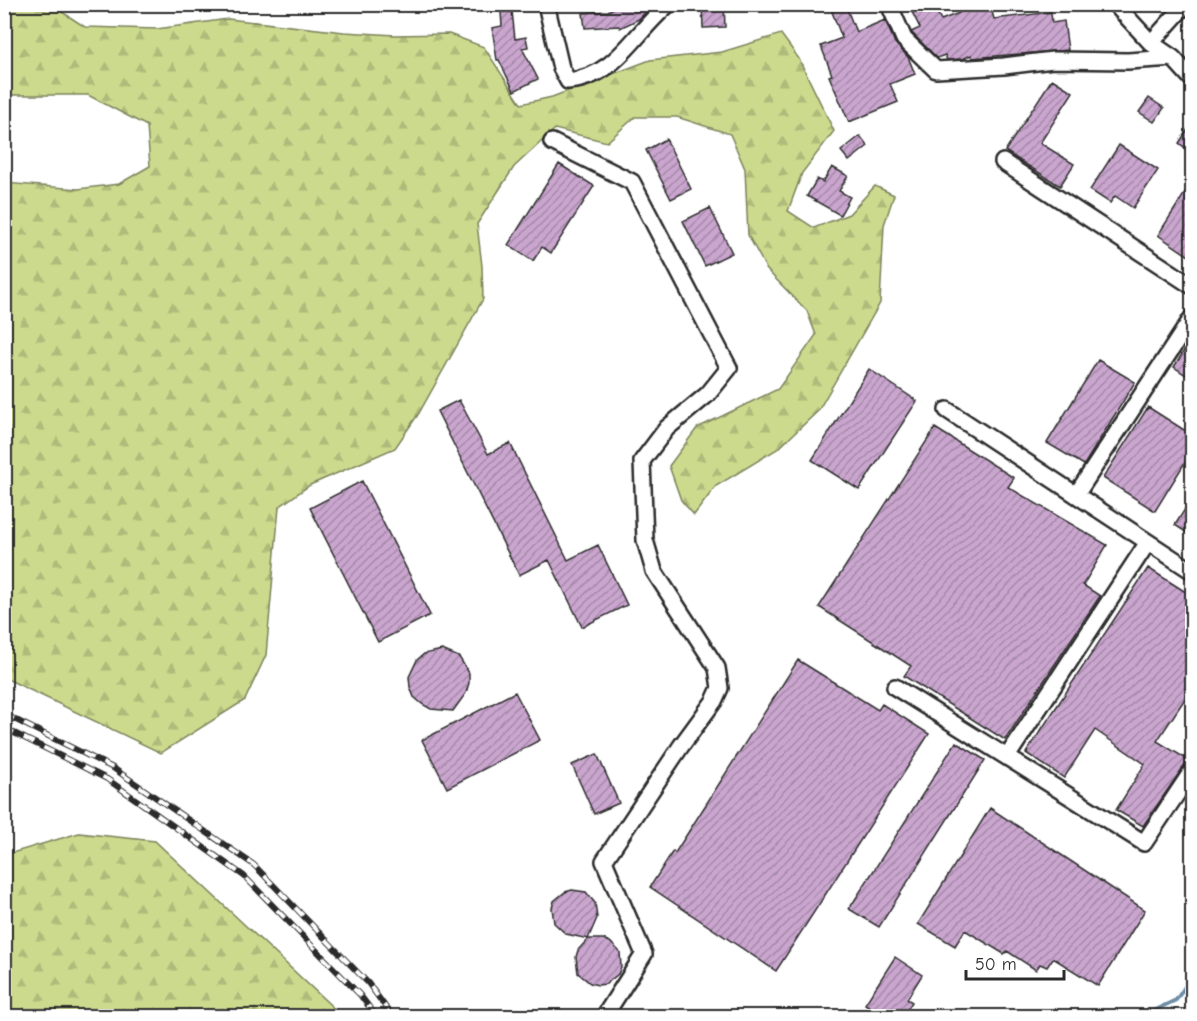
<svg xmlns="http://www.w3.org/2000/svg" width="1197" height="1021" font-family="'Comic Neue',sans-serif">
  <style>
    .forest { fill: url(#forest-firs); stroke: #7c825c; stroke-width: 1.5 }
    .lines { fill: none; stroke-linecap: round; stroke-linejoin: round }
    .stream { stroke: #6d8da6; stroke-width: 4 }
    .building { fill: url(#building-hatch); stroke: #2b2b2b; stroke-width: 1.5 }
    .minor-casing { stroke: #2b2b2b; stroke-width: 20 }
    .minor { stroke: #fff; stroke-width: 15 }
    .rail-casing { stroke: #2b2b2b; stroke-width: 6 }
    .rail { stroke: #fff; stroke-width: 4; stroke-dasharray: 11; stroke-linecap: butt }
  </style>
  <defs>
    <pattern id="forest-firs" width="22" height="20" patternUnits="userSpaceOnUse" patternTransform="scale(1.5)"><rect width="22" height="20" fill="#ccda8d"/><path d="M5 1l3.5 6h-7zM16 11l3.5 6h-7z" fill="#afbb7a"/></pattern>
    <pattern id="building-hatch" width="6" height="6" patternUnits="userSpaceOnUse" patternTransform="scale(1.5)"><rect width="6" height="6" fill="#caa6cf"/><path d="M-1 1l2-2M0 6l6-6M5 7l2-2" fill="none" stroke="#a487a8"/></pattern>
  </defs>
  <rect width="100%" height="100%" fill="#fff"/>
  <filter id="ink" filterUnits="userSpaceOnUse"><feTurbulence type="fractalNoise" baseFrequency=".0167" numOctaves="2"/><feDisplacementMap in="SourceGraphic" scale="12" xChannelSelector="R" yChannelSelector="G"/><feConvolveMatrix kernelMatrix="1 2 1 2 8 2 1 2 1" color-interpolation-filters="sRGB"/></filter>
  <g filter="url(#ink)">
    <path class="forest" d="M 50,4 L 85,27 L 157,29 L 228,19 L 344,32 L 395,35 L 449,34 L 484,47 L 521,104 L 552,97 L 650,60 L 722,52 L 781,34 L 799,59 L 834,131 L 802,173 L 788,211 L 814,228 L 849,214 L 875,186 L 894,195 L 884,225 L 880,303 L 818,411 L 779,448 L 716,486 L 694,515 L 681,500 L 669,466 L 697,428 L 778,389 L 816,335 L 807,311 L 767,270 L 748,235 L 745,169 L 730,134 L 677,117 L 635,117 L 607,142 L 555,129 L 514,167 L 477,224 L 482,266 L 483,299 L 419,413 L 395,448 L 310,485 L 279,507 L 266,655 L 245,700 L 161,753 L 5,678 L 4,183 L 78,189 L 119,184 L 150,166 L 147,126 L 88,95 L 5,95 L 5,5 Z
      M 79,833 L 155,841 L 342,1016 L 5,1016 L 5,855 Z"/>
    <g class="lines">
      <path class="stream" d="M 1123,1016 L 1153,1011 L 1176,1000 L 1192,976"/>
    </g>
    <path class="building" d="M 621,4 L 640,4 L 647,11 L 639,19 L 620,28 L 619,26 L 585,28 L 583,13 L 608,11 Z
      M 702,4 L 724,4 L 725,27 L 703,28 Z
      M 829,4 L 845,4 L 856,32 L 885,20 L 895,43 L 908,57 L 915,74 L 890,84 L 898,102 L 849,122 L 829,76 L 832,75 L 821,46 L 842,38 Z
      M 908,4 L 933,4 L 941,20 L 959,13 L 956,4 L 990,4 L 994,19 L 1051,12 L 1052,23 L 1064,21 L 1068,50 L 972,58 L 971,55 L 962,59 L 947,60 L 945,55 L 937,58 L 911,32 L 920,28 Z
      M 512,11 L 515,39 L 526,37 L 528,47 L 522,48 L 538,79 L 514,91 L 499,60 L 497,60 L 492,28 L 502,26 L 501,12 Z
      M 1052,79 L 1073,92 L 1040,143 L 1074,164 L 1060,186 L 1005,151 Z
      M 1149,98 L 1164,108 L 1154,122 L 1139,112 Z
      M 1192,123 L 1192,153 L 1179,143 Z
      M 860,136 L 868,146 L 849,161 L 841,151 Z
      M 666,139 L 691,189 L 671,199 L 646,150 Z
      M 1119,145 L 1158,170 L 1133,208 L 1115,196 L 1110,203 L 1090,190 Z
      M 559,164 L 594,186 L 551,253 L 542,247 L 533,261 L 508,245 Z
      M 832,167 L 848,176 L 839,191 L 850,197 L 840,215 L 807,196 L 817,179 L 823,182 Z
      M 1192,182 L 1192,258 L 1158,235 Z
      M 710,208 L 732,253 L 705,266 L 683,221 Z
      M 1192,338 L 1192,379 L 1174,367 Z
      M 1098,360 L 1135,382 L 1084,465 L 1047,443 Z
      M 869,369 L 917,401 L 859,490 L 812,460 Z
      M 459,400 L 488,454 L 510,443 L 568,560 L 598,545 L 627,605 L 582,627 L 549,560 L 519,575 L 437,411 Z
      M 1148,407 L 1192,435 L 1192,451 L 1155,511 L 1103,478 Z
      M 935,428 L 1014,478 L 1008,487 L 1107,545 L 1083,585 L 1100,596 L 1005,740 L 904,676 L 911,666 L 819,607 Z
      M 362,481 L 430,615 L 378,642 L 310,508 Z
      M 1192,498 L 1192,536 L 1175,525 Z
      M 1148,568 L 1192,596 L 1192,688 L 1157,741 L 1190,761 L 1184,766 L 1143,826 L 1116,810 L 1145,764 L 1095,730 L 1064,778 L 1026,753 Z
      M 442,650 L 459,657 L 469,673 L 469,683 L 466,693 L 453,711 L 431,709 L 422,704 L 414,697 L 410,687 L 409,677 L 417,660 L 424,654 Z
      M 798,660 L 878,710 L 882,704 L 929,734 L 776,971 L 650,887 L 673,851 L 675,853 Z
      M 515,692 L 540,740 L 447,788 L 422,740 Z
      M 956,742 L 985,760 L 879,927 L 849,909 Z
      M 597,754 L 619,803 L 594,814 L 572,765 Z
      M 990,808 L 1145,910 L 1098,986 L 1053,958 L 1047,967 L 1040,964 L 1036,970 L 1007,951 L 1004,954 L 965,930 L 955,946 L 918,924 Z
      M 572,890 L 586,892 L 595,903 L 597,918 L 588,939 L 566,934 L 554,923 L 552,908 L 554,901 L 565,892 Z
      M 588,939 L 603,939 L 610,942 L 620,952 L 621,967 L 618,974 L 606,984 L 598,985 L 590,983 L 578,973 L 576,957 L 578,950 Z
      M 895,957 L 922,975 L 907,999 L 912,1002 L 904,1015 L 882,1015 L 865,1004 Z"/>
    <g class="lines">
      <g class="minor-casing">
        <path id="minor" d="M 546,4 L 561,68 L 568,81 C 617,77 635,31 669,4
          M 889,4 L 904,39 L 936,70 L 1004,66 L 1053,60 L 1128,61 L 1173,58
          M 1115,4 L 1151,43 L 1173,58 L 1192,79
          M 1151,43 L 1186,4
          M 552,142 L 632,182 L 729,368 L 708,394 L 667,428 L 642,461 L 645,540 L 654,571 L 717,668 L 720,688 L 714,701 L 681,746 L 604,861 L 644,954 L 607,1012 L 609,1016
          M 1003,162 L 1192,286
          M 947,410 L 1192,571
          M 1076,495 L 1192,318
          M 895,687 L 1144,843 L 1192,771
          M 1007,757 L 1148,542"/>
      </g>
      <use href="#minor" class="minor"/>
      <g class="rail-casing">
        <path id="rail" d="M 4,714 L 113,768 L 254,865 L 368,983 L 392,1016
          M 4,728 L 107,779 L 244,876 L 360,995 L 376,1016"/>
      </g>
      <use href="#rail" class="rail"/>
    </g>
  </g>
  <rect width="1197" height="1021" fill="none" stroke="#fff" stroke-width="24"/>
  <rect x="12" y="12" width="1173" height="997" fill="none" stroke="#2b2b2b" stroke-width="2" filter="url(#ink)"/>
  <path d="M966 970v9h98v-9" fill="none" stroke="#2b2b2b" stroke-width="3"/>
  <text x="975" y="970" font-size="18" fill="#2b2b2b" stroke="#ffffff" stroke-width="4.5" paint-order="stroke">50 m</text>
</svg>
